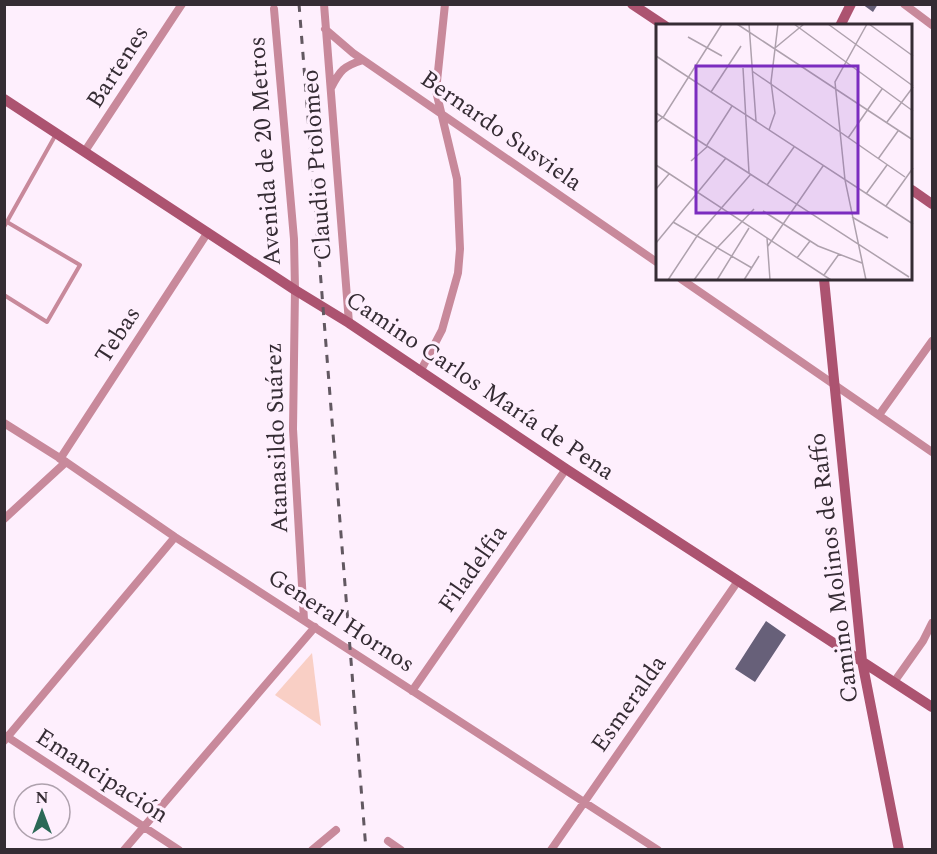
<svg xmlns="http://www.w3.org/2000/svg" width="937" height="854" font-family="Spectral,serif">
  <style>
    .green { fill: #f9cfc5 }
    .building { fill: #676079 }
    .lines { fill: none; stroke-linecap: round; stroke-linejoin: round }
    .lane { stroke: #c8899b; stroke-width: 4 }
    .street { stroke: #c8899b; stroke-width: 8 }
    .secondary { stroke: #ac5370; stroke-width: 10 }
    .rail { stroke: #625861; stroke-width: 3; stroke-dasharray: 8 8; stroke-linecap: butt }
    .labels { text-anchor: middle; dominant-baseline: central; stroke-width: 6; stroke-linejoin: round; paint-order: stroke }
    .street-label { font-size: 24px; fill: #352c34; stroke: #feeffd }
    .inset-road { fill: none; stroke: #aea1ad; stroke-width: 1.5 }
    .view { fill: #7b2cbf; fill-opacity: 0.15; stroke: #7b2cbf; stroke-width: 3 }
    .inset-edge { fill: none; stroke: #352c34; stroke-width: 3 }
  </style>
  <rect width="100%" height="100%" fill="#feeffd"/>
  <path class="green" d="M 312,653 L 321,726 L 275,695 Z"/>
  <path class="building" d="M 862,4 L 878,4 L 873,12 Z
    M 766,621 L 786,635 L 755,682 L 735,669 Z"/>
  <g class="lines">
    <path class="lane" d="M 4,227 L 55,136
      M 4,295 L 47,322 L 80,265 L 7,222"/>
    <path class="street" d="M 324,4 L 349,323
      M 904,4 L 932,25
      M 274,9 L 294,239 L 295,290 L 293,429 L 304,620
      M 325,29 L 353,53 L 658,263
      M 331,88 C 340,70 344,66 363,60
      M 85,151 L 182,4
      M 681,279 L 932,452
      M 420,372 L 442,330 L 458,273 L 460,249 L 457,179 L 436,91 L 445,4
      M 879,415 L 932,341
      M 4,423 L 66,462 L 175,537 L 658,850
      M 60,459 L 208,232
      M 4,519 L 66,462
      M 894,682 L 923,641 L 932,623
      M 412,691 L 566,469
      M 6,736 L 179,850
      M 4,741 L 175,537
      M 388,841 L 401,850
      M 124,850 L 315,627
      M 312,850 L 336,830
      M 551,850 L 738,581"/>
    <path class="secondary" d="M 632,4 L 665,26
      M 840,26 L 851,4
      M 4,99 L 295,290 L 349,323 L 566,469 L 932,707
      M 912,190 L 932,204
      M 824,279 L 862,661 L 899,850"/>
    <path class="rail" d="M 299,4 L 366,850"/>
  </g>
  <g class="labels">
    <g class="street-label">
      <text transform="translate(118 67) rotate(-57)">Bartenes</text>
      <text transform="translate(501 131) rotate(35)">Bernardo Susviela</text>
      <text transform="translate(265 151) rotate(-94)">Avenida de 20 Metros</text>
      <text transform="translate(317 165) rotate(-94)">Claudio Ptolomeo</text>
      <text transform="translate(118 335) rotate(-57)">Tebas</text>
      <text transform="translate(480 386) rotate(34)">Camino Carlos María de Pena</text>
      <text transform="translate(277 438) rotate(-92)">Atanasildo Suárez</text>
      <text transform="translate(834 568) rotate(-97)">Camino Molinos de Raffo</text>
      <text transform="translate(473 569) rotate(-55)">Filadelfia</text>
      <text transform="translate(341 621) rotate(33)">General Hornos</text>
      <text transform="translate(629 704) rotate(-55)">Esmeralda</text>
      <text transform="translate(102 776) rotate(33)">Emancipación</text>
    </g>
  </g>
  <g transform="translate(656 24)">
    <rect width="256" height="256" fill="#feeffd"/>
    <path class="inset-road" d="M 81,0 L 257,116M 93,0 L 100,97M 138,0 L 257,87M 172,0 L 257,62M 213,0 L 257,32M 32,13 L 66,32M 119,24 L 148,0M 0,32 L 257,200M 87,44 L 93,149M 96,47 L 249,153M 55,68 L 85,22M 0,89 L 253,253M 231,98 L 257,63M 0,99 L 8,92 L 66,0M 113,106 L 119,89 L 115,58 L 122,0M 192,114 L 226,65M 51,121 L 76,82M 222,135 L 242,107M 35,137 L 52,122M 0,141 L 175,256M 111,161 L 138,123M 0,165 L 13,150M 210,170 L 231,141M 230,182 L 257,144M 107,187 L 162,222 L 206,239M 196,193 L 232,214M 17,198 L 96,244M 111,214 L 114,256M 0,219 L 70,134M 112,222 L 167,142M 141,234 L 154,217M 168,251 L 183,230M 12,256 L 41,212 L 95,150M 38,256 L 61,224 L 98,185M 61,256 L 93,204M 88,256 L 103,232M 210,256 L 189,156 L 179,58 L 211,0"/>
    <path class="view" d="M 40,42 L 202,42 L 202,189 L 40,189 Z"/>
    <rect width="256" height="256" class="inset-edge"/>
  </g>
  <rect width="937" height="854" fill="none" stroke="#352c34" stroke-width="12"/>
  <g transform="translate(42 812)"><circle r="28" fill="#feeffd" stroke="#aea1ad" stroke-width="1.5"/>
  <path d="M0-4.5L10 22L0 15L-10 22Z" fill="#2b6956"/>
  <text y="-9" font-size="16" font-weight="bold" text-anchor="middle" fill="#352c34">N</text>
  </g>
</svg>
